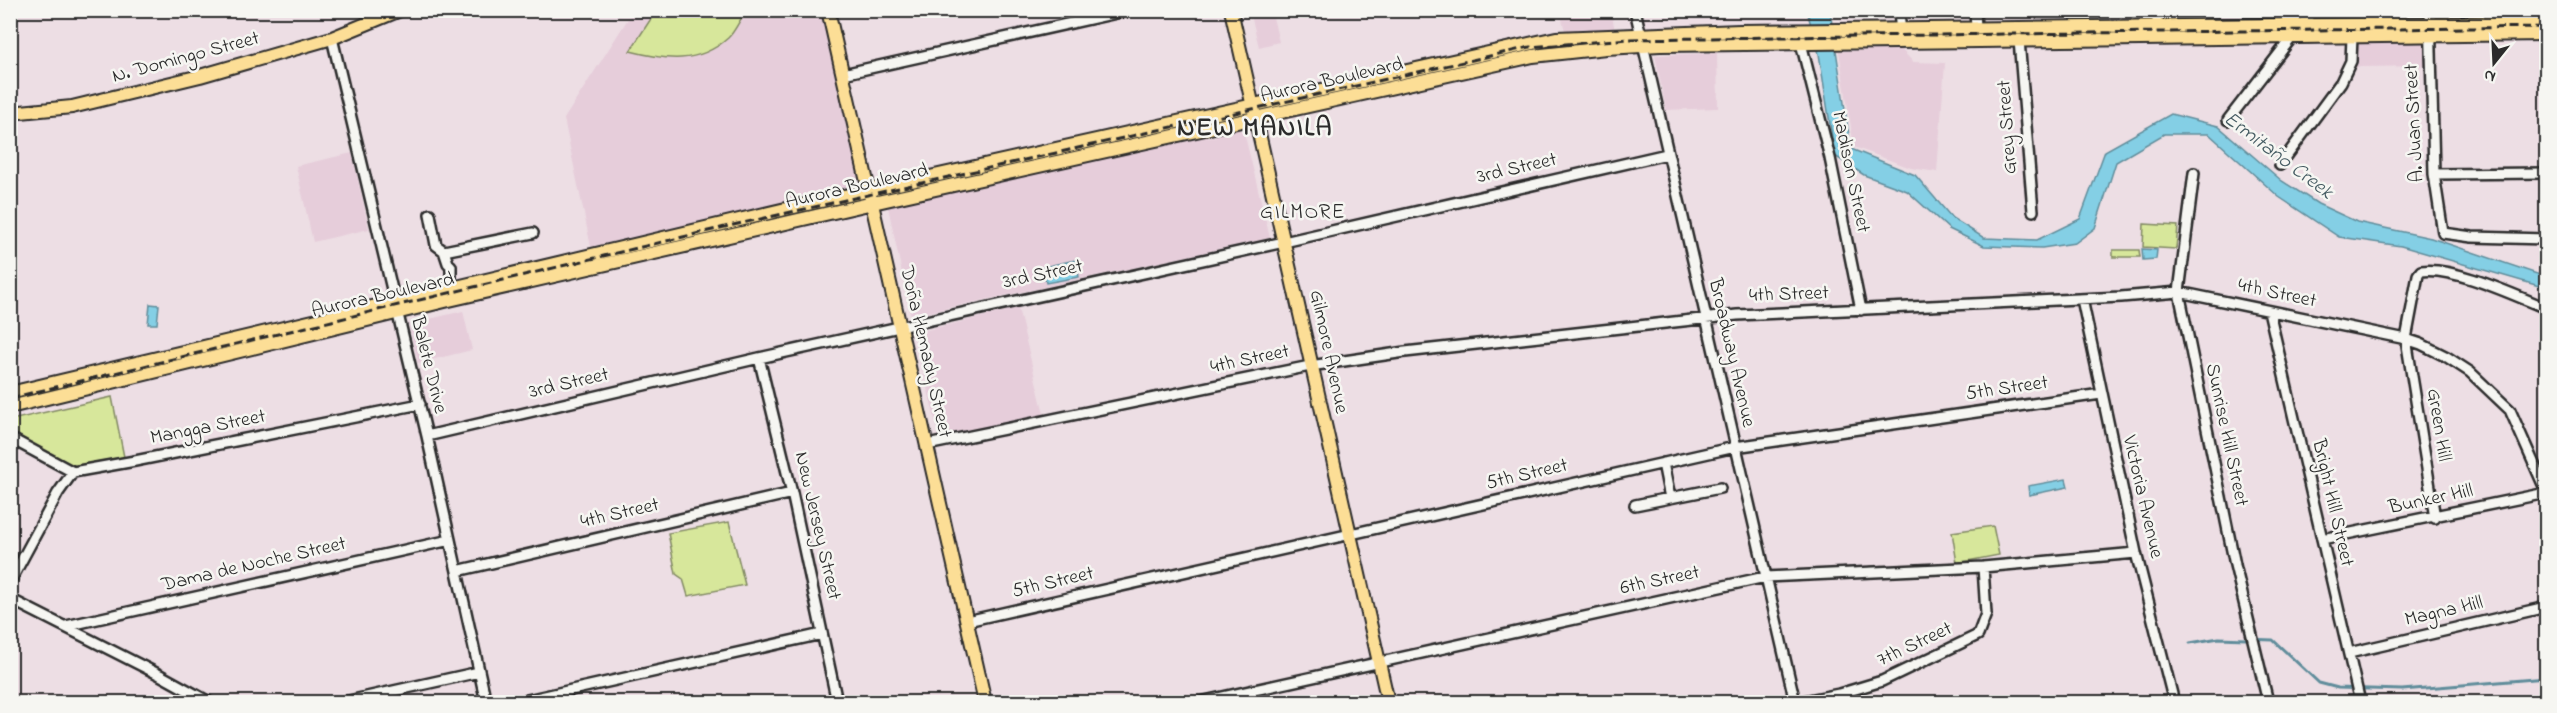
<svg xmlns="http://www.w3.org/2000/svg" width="2557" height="713" font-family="'Indie Flower',sans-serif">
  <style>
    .built { fill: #e6cdda }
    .green { fill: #d7e79b; stroke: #818963; stroke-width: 1.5 }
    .water { fill: #84cfe5; stroke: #608d9b; stroke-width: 1.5 }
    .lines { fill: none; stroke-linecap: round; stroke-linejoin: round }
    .stream { stroke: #608d9b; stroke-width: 3 }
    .minor-casing { stroke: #2b2b2b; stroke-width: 14 }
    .major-casing { stroke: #2b2b2b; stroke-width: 16 }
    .minor { stroke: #f6f6f2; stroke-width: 9 }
    .major { stroke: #fcde96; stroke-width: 12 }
    .rail { stroke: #2b2b2b; stroke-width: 3; stroke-dasharray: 9 4.5; stroke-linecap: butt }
    .labels { text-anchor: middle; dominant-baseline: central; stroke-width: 5; stroke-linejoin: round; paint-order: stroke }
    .street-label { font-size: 20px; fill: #2b2b2b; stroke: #f6f6f2 }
    .water-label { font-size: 21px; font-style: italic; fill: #465c63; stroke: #f6f6f2 }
    .neighbourhood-label { font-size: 21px; letter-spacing: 1.5px; fill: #2b2b2b; stroke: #f6f6f2 }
    .district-label { font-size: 26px; font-weight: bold; letter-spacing: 1.5px; fill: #2b2b2b; stroke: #f6f6f2 }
  </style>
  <rect width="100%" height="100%" fill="#eddee4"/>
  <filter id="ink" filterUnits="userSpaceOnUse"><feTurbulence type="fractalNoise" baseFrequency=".0167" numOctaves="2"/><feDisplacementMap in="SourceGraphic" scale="12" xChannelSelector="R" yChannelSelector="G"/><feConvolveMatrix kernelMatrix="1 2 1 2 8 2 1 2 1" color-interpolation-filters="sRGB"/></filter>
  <g filter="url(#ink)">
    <path class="built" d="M 633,11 L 823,11 L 860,176 L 853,187 L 591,247 L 564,119 Z
      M 1250,11 L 1281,11 L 1272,13 L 1279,42 L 1259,47 Z
      M 1560,11 L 1611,11 L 1615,31 L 1566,35 Z
      M 2438,11 L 2505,11 L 2505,16 L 2438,17 Z
      M 2356,42 L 2427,42 L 2428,66 L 2356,67 Z
      M 1901,49 L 1913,62 L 1945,63 L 1937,172 L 1911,168 L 1854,147 L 1839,51 Z
      M 1717,53 L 1718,108 L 1666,110 L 1655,55 Z
      M 1234,129 L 1239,129 L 1245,136 L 1270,238 L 911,316 L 888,207 L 1207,134 L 1208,138 L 1215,137 L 1217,132 Z
      M 352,153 L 369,229 L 313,242 L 296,166 Z
      M 1018,308 L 1045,418 L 940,440 L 914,333 Z
      M 463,311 L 472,350 L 418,363 L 409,324 Z"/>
    <path class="green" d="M 656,11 L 656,10 L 746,11 C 740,19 735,32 728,38 C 698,65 665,60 630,51 Z
      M 2144,224 L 2178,226 L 2176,249 L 2143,247 Z
      M 2113,250 L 2139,250 L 2140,257 L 2113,257 Z
      M 112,397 L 124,457 L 73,466 L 11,433 L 11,420 Z
      M 729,522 L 745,585 L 688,596 L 683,579 L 676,574 L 668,533 Z
      M 1993,526 L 1999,555 L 1957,563 L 1952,532 Z"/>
    <path class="water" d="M 1807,11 L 1830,11 L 1851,149 L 1915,175 L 1952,218 L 1984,238 L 2037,240 L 2080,219 L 2105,151 L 2171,114 L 2218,126 L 2282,181 L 2318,204 L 2357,222 L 2431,238 L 2546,277 L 2546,288 L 2401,246 L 2339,237 L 2279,197 L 2209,134 L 2164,134 L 2116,162 L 2095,228 L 2075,243 L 2042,248 L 1984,246 L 1949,229 L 1907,191 L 1864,175 L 1835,156 L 1819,54 Z
      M 2142,249 L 2157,250 L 2156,259 L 2143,260 Z
      M 1076,260 L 1079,277 L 1046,283 L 1043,267 Z
      M 150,304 L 159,305 L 157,324 L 148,324 Z
      M 2066,479 L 2068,487 L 2029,495 L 2028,486 Z"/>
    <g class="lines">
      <path class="stream" d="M 2190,643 L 2219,638 L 2273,640 L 2319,683 L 2338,688 L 2402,690 L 2546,678"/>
      <g class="minor-casing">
        <path id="minor" d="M 1635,10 L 1795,702
          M 1899,10 L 1901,35
          M 1975,10 L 1976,28
          M 2430,10 L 2434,174 L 2443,233 L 2472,237 L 2546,239
          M 2157,31 L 2157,16 L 2159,10
          M 332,38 L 427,436 L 486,702
          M 2019,40 L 2033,211
          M 1801,43 L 1830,158 L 1861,310
          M 843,74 L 1130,10
          M 2228,120 L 2313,10
          M 2280,165 L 2341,82 L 2351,61 L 2352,37
          M 2194,173 L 2179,292 L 2235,565 L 2268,702
          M 2434,174 L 2546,173
          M 430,214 L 436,245 L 444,251 L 448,263 L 451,266 L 451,277
          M 444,251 L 533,233
          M 2082,299 L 2136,553 L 2174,702
          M 2269,311 L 2360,702
          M 759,358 L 792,493 L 837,702
          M 427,436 L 759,358 L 1284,242 L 1667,154
          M 10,438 L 73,472 L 135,461 L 420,404
          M 927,445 L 1310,366 L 1405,352 L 1737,315 L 2121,297 L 2179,292 L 2406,339 L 2421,344 L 2447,357 L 2470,372 L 2510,410 L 2546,491
          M 1663,463 L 1670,498
          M 1635,505 L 1720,488
          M 2435,518 L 2406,339 L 2418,275 L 2421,271 C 2453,266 2516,296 2546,308
          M 2322,539 L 2546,493
          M 457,571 L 792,493
          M 10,582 L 58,493 L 73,472
          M 10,599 L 160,675 L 209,702
          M 967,621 L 1735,447 L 2101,394
          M 66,626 L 450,540
          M 2349,653 L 2546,607
          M 344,702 L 479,672
          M 518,702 L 822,634
          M 1200,702 L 1765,577 L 1983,567 L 2136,553
          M 1798,702 L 1839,694 L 1882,681 L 1978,635 L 1986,614 L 1983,567"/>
      </g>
      <g class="major-casing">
        <path id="major" d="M 828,10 L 985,702
          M 1231,10 L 1388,702
          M 10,113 L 72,107 L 200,76 L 332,38 L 400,10
          M 10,393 L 790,208 L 1556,38 L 1740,31 L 2546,22
          M 10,407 L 449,300 L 886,200 L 1533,56 L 1606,48 L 1660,45 L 2546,34"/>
      </g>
      <use href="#minor" class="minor"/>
      <use href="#major" class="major"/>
      <path class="rail" d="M 10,398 L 729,226 L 1530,47 L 1628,39 L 2546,27"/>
    </g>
  </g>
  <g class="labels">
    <g class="street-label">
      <text transform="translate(186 58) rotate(-15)">N. Domingo Street</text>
      <text transform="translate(1332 81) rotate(-13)">Aurora Boulevard</text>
      <text transform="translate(2415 123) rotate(-93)">A. Juan Street</text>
      <text transform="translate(2008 127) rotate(-94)">Grey Street</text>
      <text transform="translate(1517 169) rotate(-13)">3rd Street</text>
      <text transform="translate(1850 172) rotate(78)">Madison Street</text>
      <text transform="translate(857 187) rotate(-13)">Aurora Boulevard</text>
      <text transform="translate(1043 275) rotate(-12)">3rd Street</text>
      <text transform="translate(2277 294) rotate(12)">4th Street</text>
      <text transform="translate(1789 295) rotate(-2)">4th Street</text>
      <text transform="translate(383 296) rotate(-13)">Aurora Boulevard</text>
      <text transform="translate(925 352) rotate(77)">Doña Hemady Street</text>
      <text transform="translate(1328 352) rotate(78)">Gilmore Avenue</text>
      <text transform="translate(1731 353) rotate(77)">Broadway Avenue</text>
      <text transform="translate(1250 360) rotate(-12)">4th Street</text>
      <text transform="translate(428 365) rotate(76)">Balete Drive</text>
      <text transform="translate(569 384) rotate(-13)">3rd Street</text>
      <text transform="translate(2007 389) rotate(-8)">5th Street</text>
      <text transform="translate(2438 425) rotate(81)">Green Hill</text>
      <text transform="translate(208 428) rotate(-11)">Mangga Street</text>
      <text transform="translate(2226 435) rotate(78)">Sunrise Hill Street</text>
      <text transform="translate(1527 475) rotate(-13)">5th Street</text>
      <text transform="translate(2142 497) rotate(77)">Victoria Avenue</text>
      <text transform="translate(2431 500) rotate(-12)">Bunker Hill</text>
      <text transform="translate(2332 503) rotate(77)">Bright Hill Street</text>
      <text transform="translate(620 514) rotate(-13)">4th Street</text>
      <text transform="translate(817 526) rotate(77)">New Jersey Street</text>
      <text transform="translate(254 565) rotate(-13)">Dama de Noche Street</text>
      <text transform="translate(1660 581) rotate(-12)">6th Street</text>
      <text transform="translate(1053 583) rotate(-13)">5th Street</text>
      <text transform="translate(2444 612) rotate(-13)">Magna Hill</text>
      <text transform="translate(1915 645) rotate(-25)">7th Street</text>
    </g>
    <g class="water-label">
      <text transform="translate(2278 156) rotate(37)">Ermitaño Creek</text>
    </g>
    <g class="neighbourhood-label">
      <text x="1303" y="213">GILMORE</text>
    </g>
    <g class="district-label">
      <text x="1255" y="129">NEW MANILA</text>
    </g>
  </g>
  <rect width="2557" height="713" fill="none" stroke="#f6f6f2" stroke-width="36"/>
  <rect x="18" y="18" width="2521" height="677" fill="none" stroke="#2b2b2b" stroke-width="2" filter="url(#ink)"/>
  <g transform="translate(2494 63) rotate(198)" stroke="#f6f6f2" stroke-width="4.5" paint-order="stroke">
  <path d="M0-4.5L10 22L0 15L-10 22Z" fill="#2b2b2b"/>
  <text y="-9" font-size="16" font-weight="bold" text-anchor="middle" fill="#2b2b2b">N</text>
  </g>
</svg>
